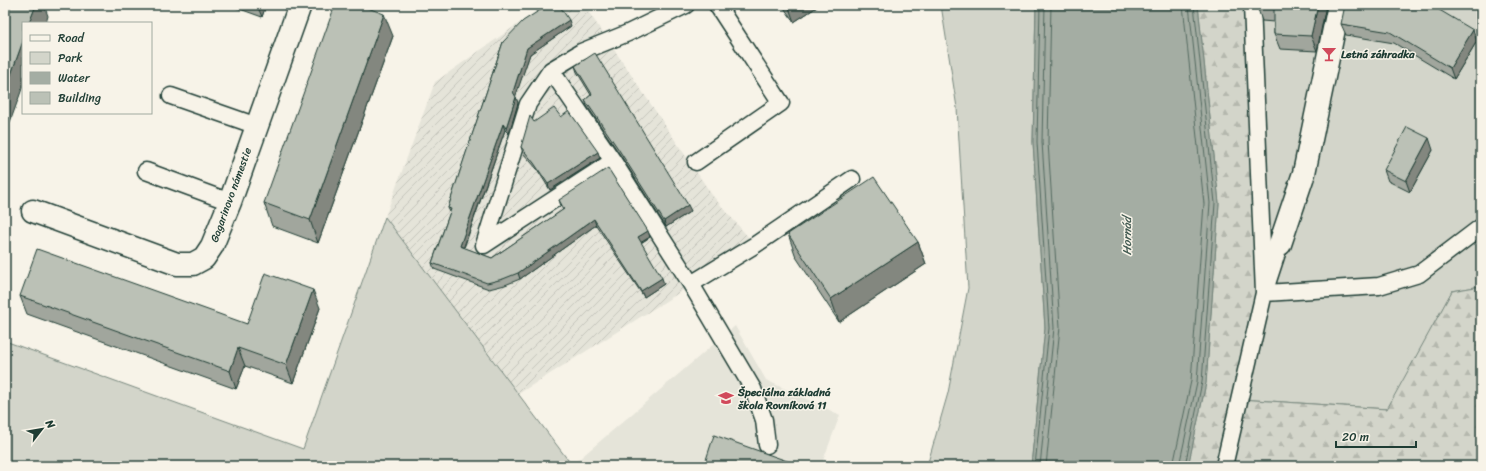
<svg xmlns="http://www.w3.org/2000/svg" width="1486" height="471" font-family="Sriracha,sans-serif">
  <style>
    .built { fill: #e5e4d9 }
    .industrial { fill: url(#industrial-furrows) }
    .green { fill: #d3d5ca; stroke: #79897f }
    .forest { fill: url(#forest-firs); stroke: #79897f }
    .water { fill: #a4ada3; stroke: #6f8077 }
    .lines { fill: none; stroke-linecap: round; stroke-linejoin: round }
    .shore { stroke: #546a60; stroke-width: 1 }
    .lane-casing { stroke: #1f3d34; stroke-width: 19 }
    .street-casing { stroke: #1f3d34; stroke-width: 25 }
    .lane { stroke: #f7f3e8; stroke-width: 16 }
    .street { stroke: #f7f3e8; stroke-width: 22 }
    .wall { fill: #a1a69d; stroke: #1f3d34 }
    .shaded-wall { fill: #83877f; stroke: #1f3d34 }
    .building { fill: #bbc1b6; stroke: #1f3d34 }
    .labels { text-anchor: middle; dominant-baseline: central; stroke-width: 3; stroke-linejoin: round; paint-order: stroke }
    .poi-label { font-size: 11px; font-weight: bold; fill: #1f3d34; stroke: #f7f3e8; text-anchor: start }
    .street-label { font-size: 11px; fill: #1f3d34; stroke: #f7f3e8 }
    .water-label { font-size: 12px; font-style: italic; fill: #405950; stroke: #f7f3e8 }
  </style>
  <defs>
    <pattern id="industrial-furrows" width="10" height="10" patternUnits="userSpaceOnUse"><rect width="10" height="10" fill="#e5e4d9"/><path d="M-1 1l2-2M0 10L10 0M9 11l2-2" fill="none" stroke="#c4c4bb"/></pattern>
    <pattern id="forest-firs" width="22" height="20" patternUnits="userSpaceOnUse"><rect width="22" height="20" fill="#d3d5ca"/><path d="M5 1l3.5 6h-7zM16 11l3.5 6h-7z" fill="#b5b8ae"/></pattern>
  </defs>
  <rect width="100%" height="100%" fill="#f7f3e8"/>
  <filter id="ink" filterUnits="userSpaceOnUse"><feTurbulence type="fractalNoise" baseFrequency=".025" numOctaves="2"/><feDisplacementMap in="SourceGraphic" scale="8" xChannelSelector="R" yChannelSelector="G"/><feConvolveMatrix kernelMatrix="1 2 1 2 8 2 1 2 1" color-interpolation-filters="sRGB"/></filter>
  <g filter="url(#ink)">
    <path class="built" d="M 735,326 L 766,380 L 840,415 L 821,466 L 571,466 Z"/>
    <path class="industrial" d="M 545,5 L 584,5 L 712,195 L 755,245 L 518,394 L 385,217 L 435,82 Z"/>
    <path class="green" d="M 941,5 L 1036,5 L 1033,142 L 1045,328 L 1031,466 L 927,466 L 948,393 L 968,288 L 957,108 Z
      M 1252,5 L 1481,5 L 1481,286 L 1452,291 L 1388,409 L 1240,399 Z
      M 385,217 L 571,464 L 571,466 L 5,466 L 5,341 L 303,449 Z"/>
    <path class="forest" d="M 1198,5 L 1252,5 L 1264,293 L 1240,399 L 1387,409 L 1452,291 L 1481,286 L 1481,466 L 1188,466 L 1206,383 L 1219,203 Z"/>
    <path class="water" d="M 1036,5 L 1198,5 L 1219,203 L 1206,383 L 1188,466 L 1031,466 L 1045,328 L 1033,142 Z"/>
    <g class="lines">
      <path class="shore" d="M 1035,466 L 1049,328 L 1037,142 L 1040,5
        M 1040,466 L 1054,328 L 1042,142 L 1045,5
        M 1046,466 L 1060,327 L 1048,142 L 1051,5
        M 1173,466 L 1191,381 L 1204,204 L 1183,5
        M 1179,466 L 1197,382 L 1210,203 L 1189,5
        M 1185,466 L 1202,382 L 1215,203 L 1194,5"/>
      <g class="lane-casing">
        <path id="lane" d="M 551,70 L 613,161
          M 171,96 L 257,126
          M 696,162 L 781,103 L 717,5
          M 146,171 L 230,202
          M 1280,244 L 1264,293 L 1379,286 L 1419,274 L 1481,227
          M 484,245 L 613,161 L 691,284 L 755,245 L 852,179
          M 484,245 L 528,104 L 551,70 L 581,52 L 628,33 L 686,5
          M 691,284 L 753,389 L 764,420 L 767,445
          M 1224,466 L 1264,293 L 1252,5"/>
      </g>
      <g class="street-casing">
        <path id="street" d="M 33,211 L 177,264 L 193,264 L 204,258 L 212,246 L 230,202 L 300,5
          M 1280,244 L 1304,173 L 1339,5"/>
      </g>
      <use href="#lane" class="lane"/>
      <use href="#street" class="street"/>
    </g>
    <path class="wall" d="M 229,5 L 266,5 L 262,17 Z
      M 782,5 L 820,5 L 794,22 Z
      M 1326,5 L 1317,51 L 1280,49 L 1274,34 L 1274,22 L 1262,21 L 1257,6 Z
      M 1341,24 L 1477,41 L 1454,79 L 1394,43 L 1346,35 Z
      M 571,26 L 530,54 L 515,96 L 518,103 L 509,134 L 505,130 L 464,248 L 492,258 L 563,210 L 561,206 L 559,200 L 650,237 L 641,243 L 664,284 L 644,297 L 596,225 L 520,279 L 505,285 L 489,289 L 434,269 L 432,263 L 450,212 L 448,208 L 503,42 Z
      M 393,36 L 318,243 L 272,226 L 264,203 Z
      M 575,66 L 691,211 L 666,227 L 621,156 L 587,106 L 585,100 L 591,95 L 577,72 Z
      M 561,117 L 600,158 L 550,190 L 537,169 L 523,153 L 521,147 L 534,122 Z
      M 1433,150 L 1410,192 L 1388,181 L 1384,170 Z
      M 788,234 L 918,242 L 926,264 L 839,322 L 796,257 Z
      M 20,296 L 247,324 L 320,308 L 293,383 L 245,366 L 236,389 L 27,314 Z"/>
    <path class="shaded-wall" d="M 36,5 L 44,5 L 48,16 L 46,23 L 29,23 Z
      M 257,5 L 266,5 L 262,17 Z
      M 788,5 L 820,5 L 794,22 Z
      M 1318,5 L 1326,5 L 1317,51 L 1311,36 Z
      M 384,14 L 393,36 L 318,243 L 310,220 Z
      M 569,20 L 571,26 L 530,54 L 515,98 L 513,92 L 527,48 Z
      M 1473,30 L 1477,41 L 1454,79 L 1450,68 Z
      M 23,41 L 23,86 L 5,136 L 5,91 Z
      M 516,97 L 518,103 L 509,134 L 506,128 Z
      M 503,124 L 505,130 L 462,252 L 460,246 Z
      M 1429,138 L 1433,150 L 1410,192 L 1406,181 Z
      M 598,152 L 600,158 L 550,190 L 548,184 Z
      M 688,205 L 691,211 L 666,227 L 664,221 Z
      M 594,219 L 596,225 L 520,279 L 518,273 Z
      M 648,231 L 650,237 L 640,243 L 638,237 Z
      M 918,242 L 926,264 L 839,322 L 831,299 Z
      M 662,278 L 664,284 L 644,297 L 641,291 Z
      M 313,290 L 320,308 L 293,383 L 286,365 Z
      M 238,348 L 245,366 L 236,389 L 230,371 Z"/>
    <path class="building" d="M 5,5 L 36,5 L 29,23 L 23,23 L 23,41 L 5,91 Z
      M 335,5 L 360,5 L 384,14 L 310,220 L 264,203 Z
      M 548,5 L 559,5 L 569,20 L 527,48 L 513,92 L 516,97 L 506,128 L 503,124 L 460,246 L 492,258 L 564,209 L 559,200 L 608,168 L 648,231 L 638,237 L 662,278 L 641,291 L 594,219 L 518,273 L 503,279 L 487,283 L 432,263 L 451,209 L 448,208 L 462,165 L 503,42 L 523,21 Z
      M 1257,5 L 1318,5 L 1311,36 L 1274,34 L 1274,7 L 1257,6 Z
      M 1345,5 L 1431,5 L 1473,30 L 1450,68 L 1390,32 L 1341,24 Z
      M 595,53 L 688,205 L 664,221 L 619,150 L 585,100 L 592,94 L 575,66 Z
      M 554,108 L 561,117 L 569,111 L 598,152 L 548,184 L 534,163 L 521,147 L 530,116 L 534,122 Z
      M 1407,127 L 1429,138 L 1406,181 L 1384,170 Z
      M 874,177 L 918,242 L 831,299 L 788,234 Z
      M 37,249 L 247,324 L 265,273 L 313,290 L 286,365 L 238,348 L 230,371 L 20,296 Z
      M 714,435 L 801,466 L 704,466 Z"/>
  </g>
  <defs>
    <g id="bar-bare" transform="scale(1.2)"><path d="M-6-5H6L.8 .8V4.5H3.5V6h-7V4.5H-.8V.8Z" fill="#d1495b" stroke="#f7f3e8" stroke-width="2.5" paint-order="stroke"/></g>
    <g id="school-bare" transform="scale(1.2)"><path d="M0-5L7-2L0 1L-7-2ZM-4 1L0 2.5L4 1V4Q0 6-4 4Z" fill="#d1495b" stroke="#f7f3e8" stroke-width="2.5" paint-order="stroke"/></g>
  </defs>
  <g fill-rule="evenodd">
    <use href="#bar-bare" x="1329" y="54"/>
    <use href="#school-bare" x="726" y="398"/>
  </g>
  <g class="labels">
    <g class="poi-label">
      <text x="1341" y="54">Letná záhradka</text>
      <text x="738" y="392">Špeciálna základná<tspan x="738" dy="13">škola Rovníková 11</tspan></text>
    </g>
    <g class="street-label">
      <text transform="translate(231 195) rotate(-70)">Gagarinovo námestie</text>
    </g>
    <g class="water-label">
      <text transform="translate(1127 236) rotate(-90)">Hornád</text>
    </g>
  </g>
  <rect width="1486" height="471" fill="none" stroke="#f7f3e8" stroke-width="20"/>
  <rect x="10" y="10" width="1466" height="451" fill="none" stroke="#1f3d34" stroke-width="1.5" filter="url(#ink)"/>
  <rect x="22" y="22" width="130" height="92" fill="#f7f3e8" stroke="#a1aaa0"/>
  <rect x="30" y="35" width="20" height="6" fill="#f7f3e8" stroke="#a1aaa0"/>
  <text x="58" y="42" font-size="12" fill="#1f3d34">Road</text>
  <rect x="30" y="52" width="20" height="12" fill="#d3d5ca" stroke="#a1aaa0"/>
  <text x="58" y="62" font-size="12" fill="#1f3d34">Park</text>
  <rect x="30" y="72" width="20" height="12" fill="#a4ada3" stroke="#a1aaa0"/>
  <text x="58" y="82" font-size="12" fill="#1f3d34">Water</text>
  <rect x="30" y="92" width="20" height="12" fill="#bbc1b6" stroke="#a1aaa0"/>
  <text x="58" y="102" font-size="12" fill="#1f3d34">Building</text>
  <g transform="translate(42 429) rotate(59)" stroke="#f7f3e8" stroke-width="3" paint-order="stroke">
  <path d="M0-3L7 15L0 10L-7 15Z" fill="#1f3d34"/>
  <text y="-6" font-size="11" font-weight="bold" text-anchor="middle" fill="#1f3d34">N</text>
  </g>
  <path d="M1336 441v6h80v-6" fill="none" stroke="#1f3d34" stroke-width="2"/>
  <text x="1342" y="441" font-size="12" fill="#1f3d34" stroke="#f7f3e8" stroke-width="3" paint-order="stroke">20 m</text>
</svg>
